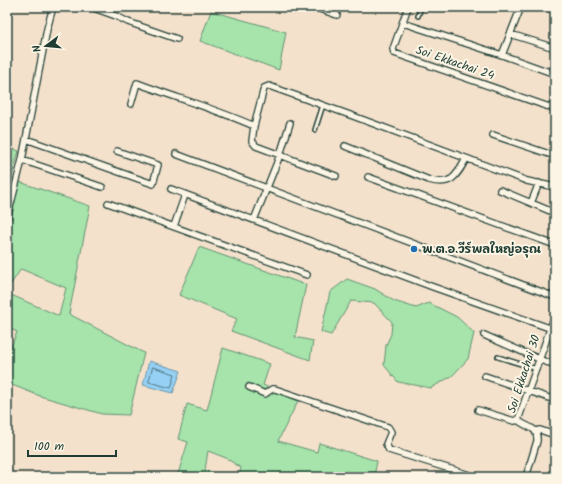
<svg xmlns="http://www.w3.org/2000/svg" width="562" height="484" font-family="Kalam,'Playpen Sans Thai',sans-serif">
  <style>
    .green { fill: #a6e4ab; stroke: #629070 }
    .water { fill: #96d0f5; stroke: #6695a8 }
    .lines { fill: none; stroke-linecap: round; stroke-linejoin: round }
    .shore { stroke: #4f7881; stroke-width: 1 }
    .service-casing { stroke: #1f3d34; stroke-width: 6 }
    .minor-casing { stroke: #1f3d34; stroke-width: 8 }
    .service { stroke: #fcf5e5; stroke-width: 3 }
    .minor { stroke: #fcf5e5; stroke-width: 5.5 }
    .poi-dot { fill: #1f6fb2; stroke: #fcf5e5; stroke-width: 1.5 }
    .labels { text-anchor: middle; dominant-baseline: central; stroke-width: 4; stroke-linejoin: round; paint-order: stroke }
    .street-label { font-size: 12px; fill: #1f3d34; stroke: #fcf5e5 }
    .poi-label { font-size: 12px; font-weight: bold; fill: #1f3d34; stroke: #fcf5e5; text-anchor: start }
  </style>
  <rect width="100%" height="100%" fill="#f4e1cc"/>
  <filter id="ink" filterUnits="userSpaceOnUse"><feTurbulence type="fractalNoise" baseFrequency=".025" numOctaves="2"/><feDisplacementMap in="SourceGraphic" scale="8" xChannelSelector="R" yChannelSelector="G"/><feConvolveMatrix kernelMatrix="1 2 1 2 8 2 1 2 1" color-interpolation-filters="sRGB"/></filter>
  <g filter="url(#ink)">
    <path class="green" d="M 211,11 L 286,32 L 279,70 L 200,41 Z
      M 7,147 L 19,151 L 11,179 L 90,206 L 69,314 L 144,353 L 129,415 L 102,414 L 40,396 L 7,383 L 7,346 L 11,347 L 17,332 L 7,327 L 7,298 L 9,294 L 59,316 L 66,288 L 21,269 L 11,284 L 7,282 Z
      M 199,247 L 306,285 L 295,337 L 313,341 L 310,360 L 231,331 L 237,319 L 179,295 Z
      M 347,279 L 375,289 L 394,301 L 416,308 L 429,303 L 457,317 L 474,333 L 468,359 L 452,376 L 431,388 L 398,382 L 384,365 L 386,345 L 391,334 L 392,322 L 374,303 L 351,301 L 331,335 L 321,332 L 330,292 Z
      M 223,348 L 270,364 L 263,385 L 298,401 L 278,441 L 317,452 L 319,443 L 377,461 L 374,477 L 239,477 L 241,468 L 226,458 L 208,451 L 205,470 L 225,477 L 177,477 L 188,442 L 178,439 L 187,404 L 207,410 Z"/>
    <path class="water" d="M 149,361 L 181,371 L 173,393 L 143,385 Z"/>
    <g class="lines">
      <path class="shore" d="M 153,367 L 175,374 L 171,388 L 149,382 Z"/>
      <g class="service-casing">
        <path id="service" d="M 418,16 L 421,7
          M 315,130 L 323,105
          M 498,357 L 537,369"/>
      </g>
      <g class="minor-casing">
        <path id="minor" d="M 91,7 L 116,16 L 128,22 L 177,39
          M 314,7 L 337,15
          M 408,7 L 393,49 L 394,53 L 555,109
          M 547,7 L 555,10
          M 403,23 L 502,55 L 555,74
          M 510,34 L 555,48
          M 502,55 L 521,7
          M 131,104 L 137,83 C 176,98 216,109 254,126 L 252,141 L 256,146 L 336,176
          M 254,126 L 264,88 L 269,86 L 353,116 L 527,181 L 555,187
          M 493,135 L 555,156
          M 26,139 L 153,184 L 158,165 L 117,151
          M 345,146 L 429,180 C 451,186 456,177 466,159
          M 176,154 L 555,297
          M 22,160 L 102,187
          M 368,177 L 555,245
          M 171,189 L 433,287 L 555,330
          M 500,190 L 555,213
          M 108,203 L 307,275
          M 531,203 L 539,183
          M 7,219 L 22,160 L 47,29 L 53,7
          M 254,220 L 280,155 L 290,123
          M 174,226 L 185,195
          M 484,335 L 546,362 L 555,364
          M 485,376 L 555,400
          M 249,387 L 265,394 L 272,389 L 275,389 L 388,427 L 391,432 L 386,444 L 389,450 L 476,477
          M 478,410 L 514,421 L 518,420
          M 536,431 L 540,430 L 555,435
          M 372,476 L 376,477
          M 526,477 L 537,441 C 538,425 527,429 518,420 L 555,315"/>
      </g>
      <use href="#service" class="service"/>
      <use href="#minor" class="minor"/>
    </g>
  </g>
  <circle class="poi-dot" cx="414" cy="249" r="4"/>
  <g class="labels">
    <g class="street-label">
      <text transform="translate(455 63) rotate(19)">Soi Ekkachai 24</text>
      <text transform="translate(524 374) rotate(-72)">Soi Ekkachai 30</text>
    </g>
    <g class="poi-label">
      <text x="422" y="249">พ.ต.อ.วีร์พลใหญ่อรุณ</text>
    </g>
  </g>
  <rect width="562" height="484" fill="none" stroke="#fcf5e5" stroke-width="24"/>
  <rect x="12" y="12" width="538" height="460" fill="none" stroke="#1f3d34" stroke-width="1.5" filter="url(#ink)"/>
  <g transform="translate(46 46) rotate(254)" stroke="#fcf5e5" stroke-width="3" paint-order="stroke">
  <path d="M0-3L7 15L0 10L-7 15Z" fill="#1f3d34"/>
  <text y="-6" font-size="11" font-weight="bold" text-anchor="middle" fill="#1f3d34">N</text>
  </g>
  <path d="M28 450v6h88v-6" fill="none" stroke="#1f3d34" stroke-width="2"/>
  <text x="34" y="450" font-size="12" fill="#1f3d34" stroke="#fcf5e5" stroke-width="3" paint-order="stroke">100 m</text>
</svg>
